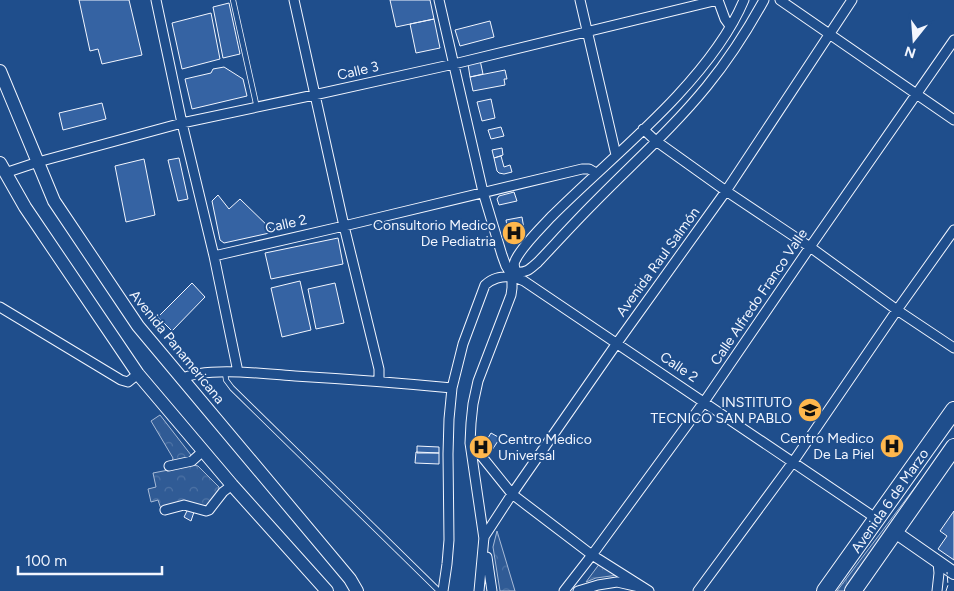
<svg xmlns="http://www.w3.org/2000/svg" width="954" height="591" font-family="Figtree,sans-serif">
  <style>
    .grass { fill: url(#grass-tufts); stroke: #a8bbd7 }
    .forest { fill: url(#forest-crowns); stroke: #a8bbd7 }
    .building { fill: #3563a3; stroke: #f2f6ff }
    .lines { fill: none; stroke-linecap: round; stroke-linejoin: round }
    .lane-casing { stroke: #f2f6ff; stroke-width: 6 }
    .street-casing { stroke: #f2f6ff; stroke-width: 11 }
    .secondary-casing { stroke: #f2f6ff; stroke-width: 14 }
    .highway-casing { stroke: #f2f6ff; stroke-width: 18 }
    .lane { stroke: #1f4e8c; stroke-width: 4.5 }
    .street { stroke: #1f4e8c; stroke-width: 9 }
    .secondary { stroke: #1f4e8c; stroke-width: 12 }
    .highway { stroke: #1f4e8c; stroke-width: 16 }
    .fence { stroke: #f2f6ff; stroke-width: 1; stroke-dasharray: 6 2.5; stroke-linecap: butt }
    .labels { text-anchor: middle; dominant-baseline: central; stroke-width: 4; stroke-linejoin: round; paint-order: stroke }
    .street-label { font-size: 14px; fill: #f2f6ff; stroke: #1f4e8c }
    .poi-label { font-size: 14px; fill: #f2f6ff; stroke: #1f4e8c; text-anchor: end }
  </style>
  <defs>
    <pattern id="grass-tufts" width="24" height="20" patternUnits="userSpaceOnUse" patternTransform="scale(1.25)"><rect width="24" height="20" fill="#305b95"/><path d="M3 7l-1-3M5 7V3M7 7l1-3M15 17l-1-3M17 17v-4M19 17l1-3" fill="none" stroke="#4e73a5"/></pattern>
    <pattern id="forest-crowns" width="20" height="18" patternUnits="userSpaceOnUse" patternTransform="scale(1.25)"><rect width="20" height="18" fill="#305b95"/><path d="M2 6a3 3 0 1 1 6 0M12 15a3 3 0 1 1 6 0" fill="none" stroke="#4e73a5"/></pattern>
  </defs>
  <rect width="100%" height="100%" fill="#1f4e8c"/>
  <path class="grass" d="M 922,478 L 880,541 L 844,591 L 837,591 Z"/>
  <path class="forest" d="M 160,415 L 191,455 L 191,457 L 172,462 L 173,458 L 151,421 Z
    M 194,465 L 198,466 L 219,487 L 219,491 L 206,507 L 184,503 L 161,509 L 158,500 L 151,502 L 148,489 L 156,487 L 153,473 Z
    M 497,531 L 515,591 L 500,591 L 493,547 Z
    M 600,563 L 618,575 L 596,578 L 586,582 Z"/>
  <path class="building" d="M 79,0 L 129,0 L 142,55 L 102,64 L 98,49 L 90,51 Z
    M 390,0 L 430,0 L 434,19 L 396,27 Z
    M 229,3 L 240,54 L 223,58 L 213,7 Z
    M 211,13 L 220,59 L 182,69 L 172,23 Z
    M 434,19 L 440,48 L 416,53 L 410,24 Z
    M 490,21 L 494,37 L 460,46 L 455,30 Z
    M 480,60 L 483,74 L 470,77 L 468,64 Z
    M 224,67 L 243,79 L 247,96 L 192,109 L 185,79 L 211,73 L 213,69 Z
    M 505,70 L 507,79 L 504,79 L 505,85 L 473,91 L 470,77 Z
    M 491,99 L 495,118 L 482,121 L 477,102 Z
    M 102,103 L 106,119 L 63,130 L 59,113 Z
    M 501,127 L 504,136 L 491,139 L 488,130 Z
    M 502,148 L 503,155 L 494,158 L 492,150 Z
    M 501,156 L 504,167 L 510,165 L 512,172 L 504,174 L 499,173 L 497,171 L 494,158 Z
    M 179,158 L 188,199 L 178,201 L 168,160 Z
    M 144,159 L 155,215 L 126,222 L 115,166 Z
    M 514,192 L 517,201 L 499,205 L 497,199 L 499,196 Z
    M 218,195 L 229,209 L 240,199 L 274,232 L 224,243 L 220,240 L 212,201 Z
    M 522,217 L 524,229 L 517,236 L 508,232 L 506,220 Z
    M 338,238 L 343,264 L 271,279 L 265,253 Z
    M 300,281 L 311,330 L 282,337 L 271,288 Z
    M 192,283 L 205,297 L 172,331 L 158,317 Z
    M 335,283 L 344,323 L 316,329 L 308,289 Z
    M 491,433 L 500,438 L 488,456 L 480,451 Z
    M 417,446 L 439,447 L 439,453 L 417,453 Z
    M 416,452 L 439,453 L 439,464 L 415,463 Z
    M 188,509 L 194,512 L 191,521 L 184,517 Z
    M 954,511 L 954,560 L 938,549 L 947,536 L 940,531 Z"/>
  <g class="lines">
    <g class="lane-casing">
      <path id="lane" d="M 233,0 L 257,108
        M 225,372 L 226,380 L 232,388 L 439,591"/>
    </g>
    <g class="street-casing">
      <path id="street" d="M 156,0 L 182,123 L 214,256 L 238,372
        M 294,0 L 344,226 L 379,369 L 379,381
        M 439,0 L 483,192 L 502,255 L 506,266 L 512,276
        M 580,0 L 616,155
        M 718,0 L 725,19 L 730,26
        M 780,0 L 954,120
        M 643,129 L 656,141 L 726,191 L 810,247 L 897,310 L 954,348
        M 5,173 L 38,162 L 182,123 L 314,95 L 454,64 L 718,0
        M 214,256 L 344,226 L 582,169 L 589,169 L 596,173
        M 516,272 C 527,273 530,269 538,262 C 556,243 574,223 593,204 C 631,165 673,128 707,86 C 729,59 747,31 764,0
        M 516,272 C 515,268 513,265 515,261 C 521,247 541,228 551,217 C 592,176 637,139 677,96 C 703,68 729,36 744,0
        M 512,276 L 524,281 L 877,519
        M 0,307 L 121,380 L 128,382 L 138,374
        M 181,379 C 205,366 267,374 295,376 C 347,379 400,383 452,388
        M 471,443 L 512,494 L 592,555 L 649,591
        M 169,466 L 192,461 L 203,451
        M 165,510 L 184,505 L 206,511 L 209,510 L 223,492 L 232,485
        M 484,539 L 470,443 L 471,423 L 473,404 L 478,381 L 511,295 L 512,288 L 512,276 L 515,273
        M 487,557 L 492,591
        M 443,591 L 447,564 L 449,540 L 448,454 L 449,419 L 452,388 L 463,344 L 485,285 C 494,277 501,277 512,276
        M 479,591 L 484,537 L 512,494 L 617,343 L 726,191 L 852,0
        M 564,591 L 592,555 L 704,402 L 810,247 L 954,40
        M 578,591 L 598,585 L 617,582 L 639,587
        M 698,591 L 793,462 L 897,310 L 954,230
        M 937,591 L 939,573 L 938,562"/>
    </g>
    <g class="secondary-casing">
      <path id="secondary" d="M 0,71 L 54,201 L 138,326 L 350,579 L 357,591
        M 0,163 L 25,207 L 138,374 L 232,485 L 327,591
        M 895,532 L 954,573"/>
    </g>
    <g class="highway-casing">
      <path id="highway" d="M 825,591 L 954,410
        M 853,591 L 954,447"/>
    </g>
    <use href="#lane" class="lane"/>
    <use href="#street" class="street"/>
    <use href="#secondary" class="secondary"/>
    <use href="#highway" class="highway"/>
    <path class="fence" d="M 946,591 L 948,585 L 947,572"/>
  </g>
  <defs>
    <g id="hospital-disc" transform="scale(1.25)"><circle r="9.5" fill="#ffb74d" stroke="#1f4e8c"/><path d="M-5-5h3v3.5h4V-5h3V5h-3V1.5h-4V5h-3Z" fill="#111"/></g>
    <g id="university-disc" transform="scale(1.25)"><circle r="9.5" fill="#ffb74d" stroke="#1f4e8c"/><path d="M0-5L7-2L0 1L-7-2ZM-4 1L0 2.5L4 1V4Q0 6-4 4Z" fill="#111"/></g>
  </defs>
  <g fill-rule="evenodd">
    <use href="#hospital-disc" x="514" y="233"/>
    <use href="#university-disc" x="810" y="410"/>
    <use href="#hospital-disc" x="892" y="446"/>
    <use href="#hospital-disc" x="481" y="447"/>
  </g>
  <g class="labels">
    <g class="street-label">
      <text transform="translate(358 71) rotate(-13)">Calle 3</text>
      <text transform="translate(286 224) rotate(-13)">Calle 2</text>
      <text transform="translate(658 262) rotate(-54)">Avenida Raul Salmón</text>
      <text transform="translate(759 297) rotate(-56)">Calle Alfredo Franco Valle</text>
      <text transform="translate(177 347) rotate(51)">Avenida Panamericana</text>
      <text transform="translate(679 367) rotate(34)">Calle 2</text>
      <text transform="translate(890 501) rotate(-55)">Avenida 6 de Marzo</text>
    </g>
    <g class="poi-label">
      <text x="496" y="225">Consultorio Medico<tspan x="496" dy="16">De Pediatria</tspan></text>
      <text x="792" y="402">INSTITUTO<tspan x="792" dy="16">TECNICO SAN PABLO</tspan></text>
      <text x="874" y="438">Centro Medico<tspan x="874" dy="16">De La Piel</tspan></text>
      <text x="498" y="439" text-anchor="start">Centro Medico<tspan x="498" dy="16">Universal</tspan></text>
    </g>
  </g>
  <g transform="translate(914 40) rotate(197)" stroke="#1f4e8c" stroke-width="4" paint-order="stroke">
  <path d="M0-4L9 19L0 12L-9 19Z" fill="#f2f6ff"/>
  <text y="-8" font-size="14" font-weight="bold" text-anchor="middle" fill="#f2f6ff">N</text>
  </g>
  <path d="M18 566v8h144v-8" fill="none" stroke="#f2f6ff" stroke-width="2.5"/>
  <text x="25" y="566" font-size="15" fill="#f2f6ff" stroke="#1f4e8c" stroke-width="4" paint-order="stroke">100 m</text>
</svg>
